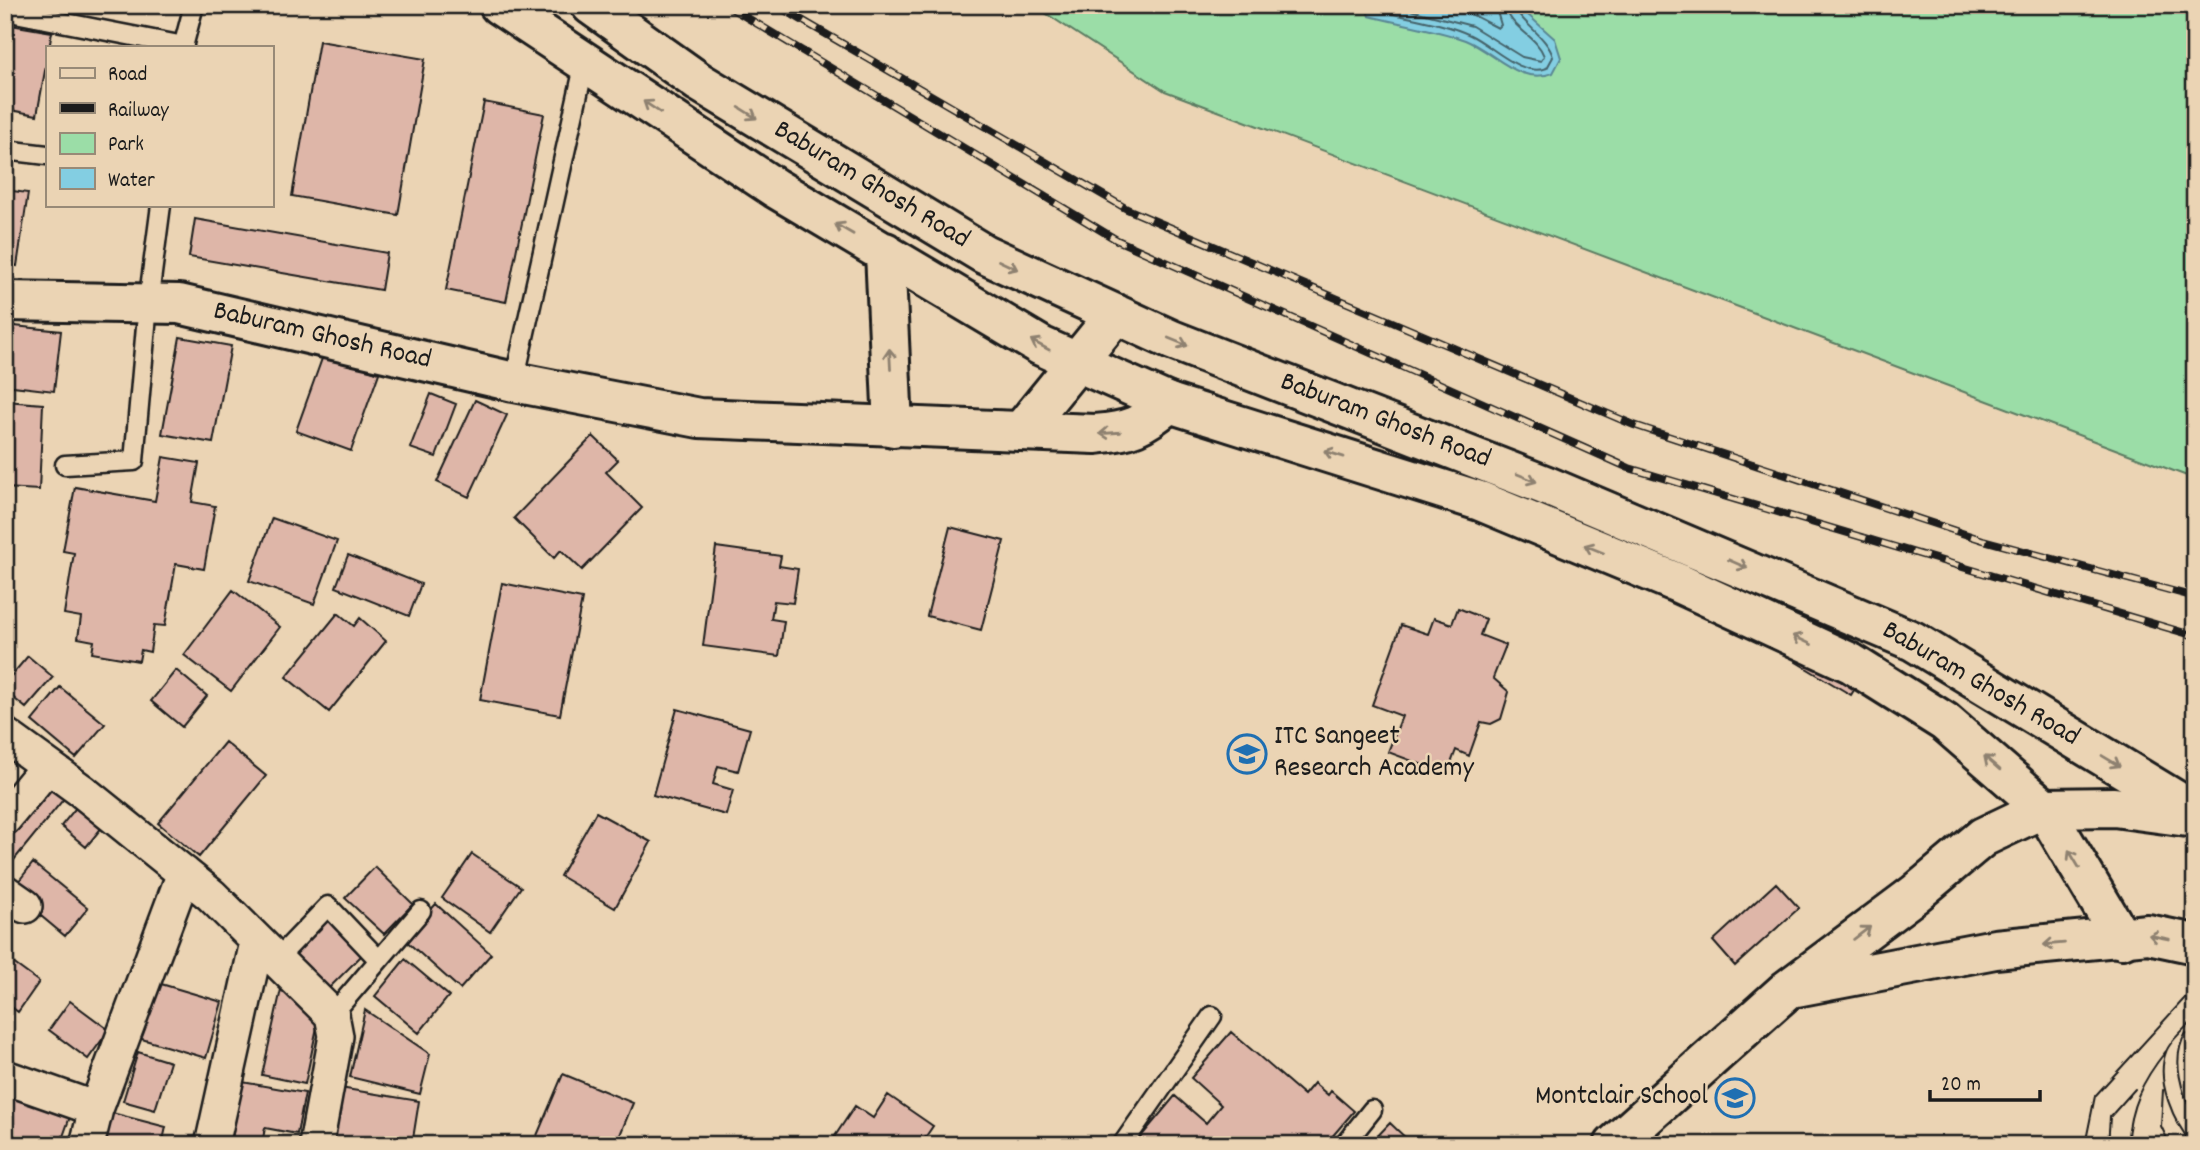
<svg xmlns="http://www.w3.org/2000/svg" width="2200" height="1150" font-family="Dekko,sans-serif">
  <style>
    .green { fill: #9bdda7; stroke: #5c7c62; stroke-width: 2 }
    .water { fill: #83cee2; stroke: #5a8793; stroke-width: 2 }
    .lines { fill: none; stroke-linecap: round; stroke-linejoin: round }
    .shore { stroke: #45636b; stroke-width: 2 }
    .building { fill: #deb6a8; stroke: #1c1c1c; stroke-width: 2 }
    .service-casing { stroke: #1c1c1c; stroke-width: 23 }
    .minor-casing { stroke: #1c1c1c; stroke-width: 38 }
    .tertiary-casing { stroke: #1c1c1c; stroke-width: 44 }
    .secondary-casing { stroke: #1c1c1c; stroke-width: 44 }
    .primary-casing { stroke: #1c1c1c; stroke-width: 44 }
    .service { stroke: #ebd4b4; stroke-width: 18 }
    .minor { stroke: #ebd4b4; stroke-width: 33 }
    .tertiary { stroke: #ebd4b4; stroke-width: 38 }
    .secondary { stroke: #ebd4b4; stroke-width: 38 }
    .primary { stroke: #ebd4b4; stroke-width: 38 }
    .tram { stroke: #1c1c1c; stroke-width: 2 }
    .rail-casing { stroke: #1c1c1c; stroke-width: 8 }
    .rail { stroke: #ebd4b4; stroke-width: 5; stroke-dasharray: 16; stroke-linecap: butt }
    .oneway { stroke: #8e8170 }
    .labels { text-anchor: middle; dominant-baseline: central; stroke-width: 5; stroke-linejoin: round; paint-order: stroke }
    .street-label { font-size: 28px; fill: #1c1c1c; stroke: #ebd4b4 }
    .poi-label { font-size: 28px; fill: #1c1c1c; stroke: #ebd4b4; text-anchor: start }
  </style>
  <rect width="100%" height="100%" fill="#ebd4b4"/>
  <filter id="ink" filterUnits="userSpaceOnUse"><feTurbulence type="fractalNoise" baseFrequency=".0143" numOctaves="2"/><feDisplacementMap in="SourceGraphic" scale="14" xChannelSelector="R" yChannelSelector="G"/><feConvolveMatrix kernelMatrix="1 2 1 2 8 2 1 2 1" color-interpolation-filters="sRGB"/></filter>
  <g filter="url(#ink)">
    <path class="green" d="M 1033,5 L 2195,5 L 2195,479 L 1165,91 Z"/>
    <path class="water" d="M 1365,5 L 1517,5 L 1555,39 L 1561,58 L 1553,73 C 1519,86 1495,52 1465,40 C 1435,29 1400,24 1369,16 Z"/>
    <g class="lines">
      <path class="shore" d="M 1372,5 L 1376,10 C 1406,18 1443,22 1470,35 C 1492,45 1521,78 1547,68 L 1553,57 C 1547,35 1517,21 1515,5
        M 1391,5 L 1472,26 L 1522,57 L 1541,61 L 1544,56 C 1537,35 1507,27 1506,5
        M 1434,5 L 1473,15 L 1498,28 L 1501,25 L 1495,5"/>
    </g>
    <path class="building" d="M 5,24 L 52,32 L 37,115 L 5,109 Z
      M 319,41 L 425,59 L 398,215 L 292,196 Z
      M 484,102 L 544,114 L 506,302 L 446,290 Z
      M 5,190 L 28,193 L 17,266 L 5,264 Z
      M 195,219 L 387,253 L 381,290 L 189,257 Z
      M 5,325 L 61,331 L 54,391 L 5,385 Z
      M 180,337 L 231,346 L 213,443 L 162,434 Z
      M 324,353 L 379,373 L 351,451 L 296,431 Z
      M 431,394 L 456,404 L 436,457 L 410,448 Z
      M 475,400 L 507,415 L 469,497 L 437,482 Z
      M 5,401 L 43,404 L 39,490 L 5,488 Z
      M 593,436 L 618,460 L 606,472 L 642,508 L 582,570 L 561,550 L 554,558 L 514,518 Z
      M 163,457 L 199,463 L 192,502 L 215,506 L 204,569 L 176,564 L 165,626 L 154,625 L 150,652 L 141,650 L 139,661 L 92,653 L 94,641 L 78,638 L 81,617 L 64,614 L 74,553 L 63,551 L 75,487 L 155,501 Z
      M 272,518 L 337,541 L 314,604 L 249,581 Z
      M 950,527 L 1004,541 L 981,630 L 927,616 Z
      M 716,547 L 781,556 L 779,566 L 798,569 L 793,603 L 774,601 L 771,619 L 784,621 L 779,656 L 703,646 Z
      M 348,555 L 421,584 L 409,616 L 336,587 Z
      M 502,583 L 582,599 L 560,715 L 480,700 Z
      M 233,590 L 280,627 L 231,691 L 184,655 Z
      M 1458,608 L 1486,619 L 1480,635 L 1506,645 L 1493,678 L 1509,692 L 1501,719 L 1491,724 L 1481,722 L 1469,756 L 1456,750 L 1447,774 L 1388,752 L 1402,716 L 1372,705 L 1401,625 L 1428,634 L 1434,618 L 1452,624 Z
      M 338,613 L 354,626 L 360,618 L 386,641 L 329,712 L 286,677 Z
      M 1804,649 L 1859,682 L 1851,695 L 1796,662 Z
      M 28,656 L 53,677 L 26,708 L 5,691 L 5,683 Z
      M 176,670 L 207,696 L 182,727 L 151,701 Z
      M 60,687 L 105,724 L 76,758 L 32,721 Z
      M 677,709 L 750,729 L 738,771 L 718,766 L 713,784 L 733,790 L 726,815 L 653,795 Z
      M 225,742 L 266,776 L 199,857 L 158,823 Z
      M 47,778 L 67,795 L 9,866 L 5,863 L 5,829 Z
      M 83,799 L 108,820 L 86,847 L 61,826 Z
      M 596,812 L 651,842 L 615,908 L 560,876 Z
      M 472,854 L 521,887 L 490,932 L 442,898 Z
      M 33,863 L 88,908 L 65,936 L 11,891 Z
      M 375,867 L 413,904 L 384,934 L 345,898 Z
      M 1776,883 L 1799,908 L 1735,966 L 1713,941 Z
      M 436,904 L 491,954 L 460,989 L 404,939 Z
      M 330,916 L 365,952 L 326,991 L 291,954 Z
      M 5,957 L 39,982 L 18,1012 L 5,1002 Z
      M 405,959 L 449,996 L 419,1033 L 375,996 Z
      M 151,981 L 222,1002 L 206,1058 L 135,1037 Z
      M 282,985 L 320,1013 L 305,1084 L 262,1075 Z
      M 70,1001 L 109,1030 L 88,1059 L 49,1030 Z
      M 365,1010 L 430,1054 L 420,1094 L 350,1077 Z
      M 1231,1032 L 1304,1095 L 1314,1083 L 1328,1095 L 1331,1091 L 1354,1111 L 1325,1145 L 1134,1145 L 1175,1096 L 1206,1123 L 1221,1105 L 1191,1078 Z
      M 138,1052 L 170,1062 L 155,1110 L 123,1101 Z
      M 563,1074 L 633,1103 L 616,1145 L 533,1145 Z
      M 242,1082 L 305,1093 L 297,1134 L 265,1128 L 262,1144 L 265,1145 L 231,1145 Z
      M 10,1088 L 72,1111 L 60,1145 L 29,1145 L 5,1136 L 5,1103 Z
      M 340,1088 L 419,1101 L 412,1145 L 330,1145 Z
      M 888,1095 L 933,1126 L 920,1145 L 829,1145 L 855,1106 L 873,1118 Z
      M 112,1113 L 166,1127 L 162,1145 L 105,1145 Z
      M 1390,1123 L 1409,1141 L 1406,1145 L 1369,1145 Z"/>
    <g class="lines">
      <g class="service-casing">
        <path id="service" d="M 5,11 L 184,46
          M 183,47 L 194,5
          M 5,150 L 47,155
          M 514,382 L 585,62
          M 65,465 L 134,461 L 148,304 L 161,205
          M 275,961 L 328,906 L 379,960
          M 332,1015 L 421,911
          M 1122,1145 L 1212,1016
          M 1344,1145 L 1372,1110"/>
      </g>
      <g class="minor-casing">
        <path id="minor" d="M 5,735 L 82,791 L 211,895 L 332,1015 L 336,1036 L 316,1145
          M 5,818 L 47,767
          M 5,892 L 25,906
          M 5,1077 L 96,1109
          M 87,1145 L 96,1109 L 184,873
          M 212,1145 L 257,942"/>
      </g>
      <g class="tertiary-casing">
        <path id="tertiary" d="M 5,301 L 179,304 L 514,382 L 699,418 L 1095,434 C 1130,431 1142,426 1169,403"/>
      </g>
      <g class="secondary-casing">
        <path id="secondary" d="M 499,5 L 775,188 L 1041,346 L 1169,403 L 1480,501 L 1678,583 L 1851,663 L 1945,722 L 2044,808 L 2122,939
          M 591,5 L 699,82 L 984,254 L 1172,340 L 1547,486 L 1913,641 L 2195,812
          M 885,252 L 893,427
          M 1021,431 L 1116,314"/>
      </g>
      <g class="primary-casing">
        <path id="primary" d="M 1796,987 L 1995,949 L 2148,934 L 2195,944
          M 1614,1145 L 1788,989 L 1915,894 L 1983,837 L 2044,808 L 2114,807 L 2195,818"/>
      </g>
      <use href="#service" class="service"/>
      <use href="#minor" class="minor"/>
      <use href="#tertiary" class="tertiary"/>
      <use href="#secondary" class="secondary"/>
      <use href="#primary" class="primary"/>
      <path class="tram" d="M 2186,1033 C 2170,1059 2182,1094 2195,1118
        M 2163,1090 L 2161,1126 L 2170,1145
        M 2085,1145 L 2095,1096 L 2195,987
        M 2108,1145 L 2110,1117 L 2135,1089
        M 2127,1145 C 2130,1106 2142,1081 2166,1051
        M 2193,1145 C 2174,1123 2155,1081 2166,1052 C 2170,1040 2187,1027 2195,1018"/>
      <g class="rail-casing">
        <path id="rail" d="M 726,5 L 1117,240 L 1629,468 L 2195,636
          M 776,5 L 1127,209 L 1634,425 L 1983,540 L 2195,597"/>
      </g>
      <use href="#rail" class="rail"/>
    </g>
    <defs><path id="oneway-shaft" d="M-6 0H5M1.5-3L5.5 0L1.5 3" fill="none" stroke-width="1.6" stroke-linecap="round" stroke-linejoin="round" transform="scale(1.75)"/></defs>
    <g class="oneway">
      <use href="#oneway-shaft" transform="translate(652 107) rotate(-146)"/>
      <use href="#oneway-shaft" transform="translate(748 113) rotate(32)"/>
      <use href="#oneway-shaft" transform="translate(844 229) rotate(-150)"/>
      <use href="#oneway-shaft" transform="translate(1008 265) rotate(25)"/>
      <use href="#oneway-shaft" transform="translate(1178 342) rotate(22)"/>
      <use href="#oneway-shaft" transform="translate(1040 345) rotate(-152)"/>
      <use href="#oneway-shaft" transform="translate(890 359) rotate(-93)"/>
      <use href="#oneway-shaft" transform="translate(1110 433) rotate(176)"/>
      <use href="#oneway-shaft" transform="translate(1334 454) rotate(-163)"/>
      <use href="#oneway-shaft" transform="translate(1527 478) rotate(22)"/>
      <use href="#oneway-shaft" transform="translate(1594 549) rotate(-158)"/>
      <use href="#oneway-shaft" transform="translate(1738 564) rotate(24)"/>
      <use href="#oneway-shaft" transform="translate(1802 640) rotate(-155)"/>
      <use href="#oneway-shaft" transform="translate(2111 761) rotate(31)"/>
      <use href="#oneway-shaft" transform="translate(1992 763) rotate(-139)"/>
      <use href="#oneway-shaft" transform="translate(2074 859) rotate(-121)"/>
      <use href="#oneway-shaft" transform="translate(1862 933) rotate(-37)"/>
      <use href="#oneway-shaft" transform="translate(2159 937) rotate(-169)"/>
      <use href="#oneway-shaft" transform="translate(2054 944) rotate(175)"/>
    </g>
  </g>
  <defs>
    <g id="university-ring" transform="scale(2.0125)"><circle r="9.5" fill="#ebd4b4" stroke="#1f6fb2" stroke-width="1.5"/><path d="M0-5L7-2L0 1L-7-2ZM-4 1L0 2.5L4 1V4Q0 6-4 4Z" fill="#1f6fb2"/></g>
    <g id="school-ring" transform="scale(2.0125)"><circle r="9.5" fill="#ebd4b4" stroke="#1f6fb2" stroke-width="1.5"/><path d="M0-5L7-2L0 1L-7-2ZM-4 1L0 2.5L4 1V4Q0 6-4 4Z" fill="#1f6fb2"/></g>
  </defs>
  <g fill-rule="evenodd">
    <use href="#university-ring" x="1247" y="754"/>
    <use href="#school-ring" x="1735" y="1098"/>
  </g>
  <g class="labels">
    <g class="street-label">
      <text transform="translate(871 186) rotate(31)">Baburam Ghosh Road</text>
      <text transform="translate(322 337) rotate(13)">Baburam Ghosh Road</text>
      <text transform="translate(1385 422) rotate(21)">Baburam Ghosh Road</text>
      <text transform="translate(1980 685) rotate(30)">Baburam Ghosh Road</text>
    </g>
    <g class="poi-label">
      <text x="1274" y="738">ITC Sangeet<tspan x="1274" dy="32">Research Academy</tspan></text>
      <text x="1708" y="1098" text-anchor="end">Montclair School</text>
    </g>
  </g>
  <rect width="2200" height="1150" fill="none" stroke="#ebd4b4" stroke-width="28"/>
  <rect x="14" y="14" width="2172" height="1122" fill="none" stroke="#1c1c1c" stroke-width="2.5" filter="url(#ink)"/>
  <rect x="46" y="46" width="228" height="161" fill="#ebd4b4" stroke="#988a77" stroke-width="2"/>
  <rect x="60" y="68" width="35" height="10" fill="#ebd4b4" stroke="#988a77" stroke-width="2"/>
  <text x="108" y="80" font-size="21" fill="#1c1c1c">Road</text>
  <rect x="60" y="103" width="35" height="10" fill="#1c1c1c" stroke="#988a77" stroke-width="2"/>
  <text x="108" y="116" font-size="21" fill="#1c1c1c">Railway</text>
  <rect x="60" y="133" width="35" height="21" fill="#9bdda7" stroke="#988a77" stroke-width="2"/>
  <text x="108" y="150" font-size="21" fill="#1c1c1c">Park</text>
  <rect x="60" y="168" width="35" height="21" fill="#83cee2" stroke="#988a77" stroke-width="2"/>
  <text x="108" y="186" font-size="21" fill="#1c1c1c">Water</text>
  <path d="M1930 1090v10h110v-10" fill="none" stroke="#1c1c1c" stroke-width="3.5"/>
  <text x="1941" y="1090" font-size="21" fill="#1c1c1c" stroke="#ebd4b4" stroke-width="5" paint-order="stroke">20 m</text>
</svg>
